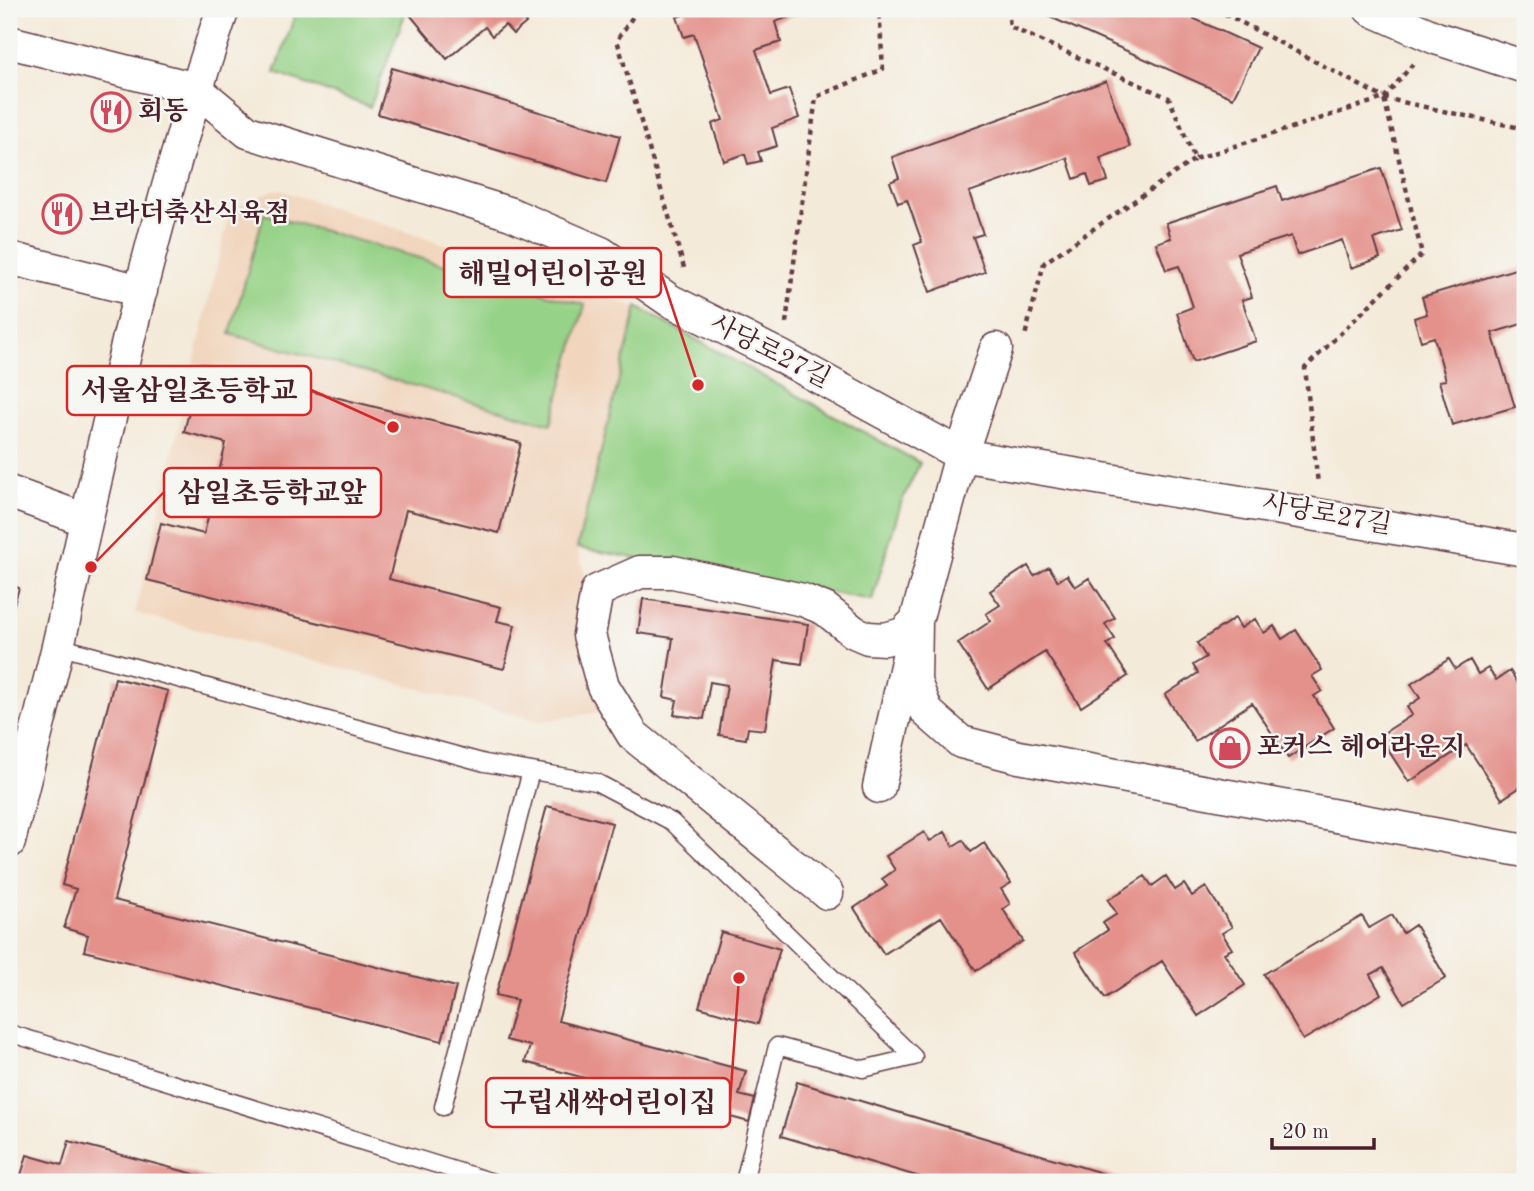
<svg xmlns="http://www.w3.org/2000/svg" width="1534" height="1191" font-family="'Old Standard TT','Noto Serif KR',serif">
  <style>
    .built { fill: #f1d5bd }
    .green { fill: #96d287; stroke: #707859; stroke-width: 2 }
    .building { fill: #e4918b }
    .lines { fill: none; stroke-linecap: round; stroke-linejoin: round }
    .lane-casing { stroke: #643d45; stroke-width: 19 }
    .street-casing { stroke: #643d45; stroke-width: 35 }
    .path { stroke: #643d45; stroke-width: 4.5; stroke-dasharray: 5 5; stroke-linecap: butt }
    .lane { stroke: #fff; stroke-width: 16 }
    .street { stroke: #fff; stroke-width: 32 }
    .labels { text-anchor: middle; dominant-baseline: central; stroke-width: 5; stroke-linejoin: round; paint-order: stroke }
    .poi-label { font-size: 26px; font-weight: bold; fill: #4a1f2b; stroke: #f6f6f2; text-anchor: start }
    .street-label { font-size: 26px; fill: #4a1f2b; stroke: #f6f6f2 }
    .leader { fill: none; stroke: #d62828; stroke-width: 2.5 }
    .callout-dot { fill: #d62828; stroke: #f6f6f2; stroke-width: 2.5 }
    .callout { fill: #f6f6f2; stroke: #d62828; stroke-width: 2.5 }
    .callout-label { font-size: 28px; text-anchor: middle; font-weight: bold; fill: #4a1f2b }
  </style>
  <rect width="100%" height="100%" fill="#f6f6f2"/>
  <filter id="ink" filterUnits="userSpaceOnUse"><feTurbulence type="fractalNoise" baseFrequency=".0143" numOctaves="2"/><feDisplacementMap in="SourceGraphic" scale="14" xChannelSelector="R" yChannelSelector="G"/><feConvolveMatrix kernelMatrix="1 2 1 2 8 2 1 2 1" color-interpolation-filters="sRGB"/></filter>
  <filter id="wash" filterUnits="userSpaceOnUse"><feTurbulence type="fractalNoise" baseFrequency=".00686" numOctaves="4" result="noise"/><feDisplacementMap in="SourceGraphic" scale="28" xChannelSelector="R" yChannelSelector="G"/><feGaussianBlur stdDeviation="1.57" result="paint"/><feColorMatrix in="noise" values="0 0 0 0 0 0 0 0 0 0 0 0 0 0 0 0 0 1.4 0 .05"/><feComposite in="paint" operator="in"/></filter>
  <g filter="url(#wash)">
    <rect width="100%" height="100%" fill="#f4ead9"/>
    <path class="built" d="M 276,189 L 637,307 L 577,548 L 625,708 L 540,721 L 135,613 L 230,210 Z"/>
    <path class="green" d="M 297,9 L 407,9 L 370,107 L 275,73 Z
      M 264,214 L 585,305 L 551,424 L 230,334 Z
      M 637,307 L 920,463 L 901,503 L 872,600 L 577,548 Z"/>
    <g id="blocks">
      <path class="building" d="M 408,9 L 513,9 L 526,23 L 513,34 L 505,25 L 492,36 L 485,27 L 447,59 L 406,10 Z
        M 684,9 L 811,9 L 775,22 L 781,42 L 756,50 L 771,95 L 789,89 L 799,118 L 772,128 L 777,146 L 758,152 L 761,161 L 748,164 L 745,154 L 724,161 L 712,124 L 723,120 L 694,34 L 684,37 L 677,17 L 686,14 Z
        M 1032,9 L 1173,9 L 1258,48 L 1233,98 Z
        M 392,68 L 620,136 L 606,183 L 378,114 Z
        M 1106,81 L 1130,147 L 1100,158 L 1108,181 L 1091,186 L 1087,174 L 1074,179 L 1067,158 L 969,192 L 983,234 L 973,237 L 985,272 L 930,292 L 914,245 L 922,242 L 907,200 L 898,203 L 890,182 L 899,178 L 892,157 Z
        M 1381,168 L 1402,230 L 1374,239 L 1380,258 L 1351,268 L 1342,240 L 1297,255 L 1291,236 L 1237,253 L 1252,297 L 1242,300 L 1256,341 L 1193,362 L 1177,313 L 1193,307 L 1179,266 L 1166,270 L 1156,243 L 1171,238 L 1166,223 L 1277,186 L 1282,201 Z
        M 1525,266 L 1525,323 L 1492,333 L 1515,407 L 1452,425 L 1439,381 L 1446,380 L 1434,337 L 1421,341 L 1414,318 L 1427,314 L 1422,297 Z
        M 201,364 L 521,443 L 499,533 L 406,510 L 389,579 L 501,607 L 497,621 L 515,625 L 504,669 L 147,580 L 161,523 L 204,534 L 226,443 L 184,432 Z
        M 1028,566 L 1034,576 L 1049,567 L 1058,581 L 1067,575 L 1075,587 L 1089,578 L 1115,618 L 1105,624 L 1115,639 L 1107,644 L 1128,676 L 1081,707 L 1045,652 L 988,689 L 958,643 L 991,621 L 986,614 L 1000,605 L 990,591 Z
        M 9,585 L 19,588 L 9,621 Z
        M 643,599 L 808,624 L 802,664 L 776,660 L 765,730 L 748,728 L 746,739 L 719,735 L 727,685 L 710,682 L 704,719 L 674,715 L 677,700 L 664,697 L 673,638 L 638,633 Z
        M 1235,618 L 1241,628 L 1255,619 L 1264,633 L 1274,626 L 1282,639 L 1296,630 L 1322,670 L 1312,676 L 1322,691 L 1314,696 L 1334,728 L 1288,758 L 1252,703 L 1195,741 L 1165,695 L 1198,673 L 1193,665 L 1206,657 L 1197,643 Z
        M 1449,659 L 1455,669 L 1470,660 L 1478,674 L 1488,668 L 1496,680 L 1510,671 L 1525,694 L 1525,784 L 1502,799 L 1466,745 L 1409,782 L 1379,736 L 1412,715 L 1407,707 L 1420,698 L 1411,684 Z
        M 115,678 L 168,691 L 114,900 L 456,987 L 442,1041 L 84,951 L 88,935 L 64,928 L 76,889 L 62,885 Z
        M 547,806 L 612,823 L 558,1021 L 746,1071 L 739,1095 L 755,1099 L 749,1122 L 525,1062 L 530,1046 L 506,1040 L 517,1000 L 496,995 Z
        M 924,832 L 930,841 L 945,832 L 953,846 L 963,840 L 971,852 L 984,843 L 1011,883 L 1001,889 L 1010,904 L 1003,909 L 1023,941 L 976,971 L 941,917 L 884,954 L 854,908 L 887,886 L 882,879 L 895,870 L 886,856 Z
        M 1145,876 L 1152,886 L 1166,876 L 1175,890 L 1184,884 L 1192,896 L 1206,887 L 1232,927 L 1222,933 L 1232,949 L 1224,953 L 1245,985 L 1198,1016 L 1162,961 L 1105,998 L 1075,952 L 1108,930 L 1103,923 L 1117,914 L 1108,900 Z
        M 1392,915 L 1403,933 L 1415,925 L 1446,978 L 1404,1003 L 1383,968 L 1370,975 L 1381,994 L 1303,1040 L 1264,974 L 1362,916 L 1369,928 Z
        M 721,932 L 780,949 L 758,1024 L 699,1007 Z
        M 797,1082 L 1132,1182 L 937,1182 L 781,1136 Z
        M 69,1141 L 221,1181 L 221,1182 L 19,1182 L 27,1155 L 62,1165 Z"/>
    </g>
  </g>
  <g filter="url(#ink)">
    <use href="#blocks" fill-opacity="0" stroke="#643d45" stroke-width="2"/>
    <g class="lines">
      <g class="lane-casing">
        <path id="lane" d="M 58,646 L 485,763 L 596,782 L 672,822 L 914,1057
          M 9,1033 L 493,1182
          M 443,1107 L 531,771
          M 744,1182 L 777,1046 L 863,1069 L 914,1057"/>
      </g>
      <g class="street-casing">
        <path id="street" d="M 1370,9 L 1436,38 L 1525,67
          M 9,42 L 196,89 L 248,132 L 511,214 L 601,253 L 669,300 L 782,357 L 961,455 L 1525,550
          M 9,258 L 141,291
          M 9,492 L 86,520
          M 916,621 L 915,682 L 927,712 L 961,742 L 1019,757 L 1525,851
          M 879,787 L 916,621 L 961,455 L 996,349
          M 9,842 C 25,776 43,709 59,642 C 107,430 152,215 223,9
          M 827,893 L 633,735 L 603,686 L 589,635 L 597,591 L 640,572 L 673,572 L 803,600 L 825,609 L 854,632 L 868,638 L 885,639 L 903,634 L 916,621"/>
      </g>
      <path class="path" d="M 638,9 L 617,40 L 685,271
        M 1008,9 L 1010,27 L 1169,98 L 1195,159 L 1044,263 L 1025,336
        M 1216,9 L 1384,98 L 1525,129
        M 1384,98 L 1413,64
        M 1195,159 L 1384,98 L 1422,254 L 1305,368 L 1318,484
        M 786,323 L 816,97 L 883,69 L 879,9"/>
      <use href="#lane" class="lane"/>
      <use href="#street" class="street"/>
    </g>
  </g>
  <defs>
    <g id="restaurant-ring" transform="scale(2.0125)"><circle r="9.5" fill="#f6f6f2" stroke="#d1495b" stroke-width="1.5"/><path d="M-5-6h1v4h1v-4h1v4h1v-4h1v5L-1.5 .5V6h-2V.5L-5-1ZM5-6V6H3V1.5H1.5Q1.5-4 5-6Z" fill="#d1495b"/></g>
    <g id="shop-ring" transform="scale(2.0125)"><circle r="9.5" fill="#f6f6f2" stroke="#d1495b" stroke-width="1.5"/><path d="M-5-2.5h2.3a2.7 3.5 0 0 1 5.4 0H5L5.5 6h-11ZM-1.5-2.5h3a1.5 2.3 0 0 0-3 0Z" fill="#d1495b"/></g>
  </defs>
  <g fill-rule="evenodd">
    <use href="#restaurant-ring" x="111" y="112"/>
    <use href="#restaurant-ring" x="62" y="214"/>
    <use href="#shop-ring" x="1230" y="748"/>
  </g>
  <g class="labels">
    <g class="poi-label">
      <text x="138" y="112">회동</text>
      <text x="89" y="214">브라더축산식육점</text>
      <text x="1257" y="748">포커스 헤어라운지</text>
    </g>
    <g class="street-label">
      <text transform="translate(770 352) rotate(27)">사당로27길</text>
      <text transform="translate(1327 515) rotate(10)">사당로27길</text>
    </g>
  </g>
  <path class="leader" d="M698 385L661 273M393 427L311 390M91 567L164 492M739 978L730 1102"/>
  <g class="callout-dot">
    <circle cx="698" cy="385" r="7"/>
    <circle cx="393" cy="427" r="7"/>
    <circle cx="91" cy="567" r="7"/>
    <circle cx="739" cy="978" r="7"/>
  </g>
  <g class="callout">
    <rect x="444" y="248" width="217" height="49" rx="7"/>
    <rect x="67" y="366" width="244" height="49" rx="7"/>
    <rect x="164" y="468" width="217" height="49" rx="7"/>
    <rect x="486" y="1078" width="244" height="49" rx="7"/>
  </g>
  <g class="callout-label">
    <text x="553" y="283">해밀어린이공원</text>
    <text x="189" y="400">서울삼일초등학교</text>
    <text x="272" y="502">삼일초등학교앞</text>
    <text x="608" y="1112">구립새싹어린이집</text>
  </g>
  <rect width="1534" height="1191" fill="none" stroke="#f6f6f2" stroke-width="35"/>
  <path d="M1272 1138v10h102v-10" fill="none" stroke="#4a1f2b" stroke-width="3.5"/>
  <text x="1282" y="1138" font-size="21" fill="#4a1f2b" stroke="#f6f6f2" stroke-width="5" paint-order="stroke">20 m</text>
</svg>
